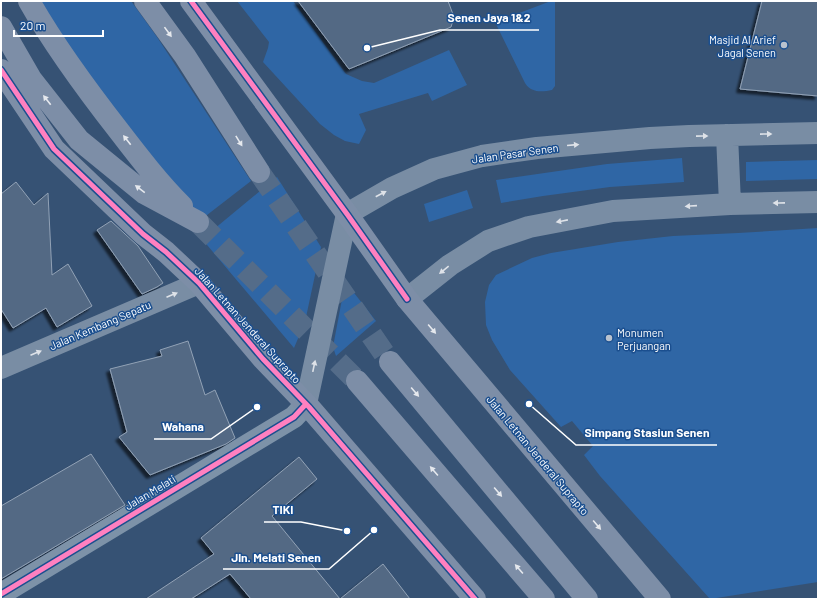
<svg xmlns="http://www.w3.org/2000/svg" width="819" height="600" font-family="Barlow,sans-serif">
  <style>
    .green { fill: #2f66a5 }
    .building { fill: #526984; stroke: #92a2b6; filter: url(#shadow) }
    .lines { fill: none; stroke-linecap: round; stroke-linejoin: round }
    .primary-tunnel { stroke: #546c89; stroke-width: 22; stroke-dasharray: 22 11; stroke-linecap: butt }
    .street { stroke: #7d92a8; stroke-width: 22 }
    .secondary { stroke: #798da4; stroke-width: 22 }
    .primary { stroke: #7d8ea7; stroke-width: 22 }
    .cycleway-casing { stroke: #1b4f8f; stroke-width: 8 }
    .cycleway { stroke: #ff80c0; stroke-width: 5 }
    .oneway { fill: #e5e8ed }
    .oneway2 { fill: #dee2e8 }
    .poi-dot { fill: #b9c2ce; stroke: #1b4f8f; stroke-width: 1.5 }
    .labels { text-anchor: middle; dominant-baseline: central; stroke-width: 3; stroke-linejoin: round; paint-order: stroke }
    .poi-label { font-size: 11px; fill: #fff; stroke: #1b4f8f; text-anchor: end }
    .street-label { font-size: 11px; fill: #fff; stroke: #1b4f8f }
    .leader { fill: none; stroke: #fff; stroke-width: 1.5 }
    .callout-dot { fill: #fff; stroke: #1b4f8f; stroke-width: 1.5 }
    .callout-label { font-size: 12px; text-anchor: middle; font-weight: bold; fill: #fff; stroke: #1b4f8f; stroke-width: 3; stroke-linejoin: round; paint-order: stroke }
  </style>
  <defs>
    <filter id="shadow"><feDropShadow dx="-3.5" dy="3.5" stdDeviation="1" flood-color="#0009"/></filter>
  </defs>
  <rect width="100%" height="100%" fill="#365274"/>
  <path class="green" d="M 34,1 L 131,1 L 157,37 L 251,181 L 198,222 Z
    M 237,1 L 293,1 L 346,74 L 362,81 L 374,83 L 449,50 L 467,85 L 432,101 L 428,93 L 359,114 L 366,130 L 359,144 L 345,141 L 334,135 L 320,124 L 263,62 L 268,48 L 269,42 Z
    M 551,1 L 555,1 L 555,86 L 552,90 C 542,92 531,93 525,83 L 495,22 Z
    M 682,158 L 684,182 L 610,187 L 543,196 L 501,203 L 496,180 L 607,164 Z
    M 818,160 L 818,179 L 746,181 L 746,162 Z
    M 277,177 L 321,247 L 305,322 L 294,348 L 202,239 Z
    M 467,190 L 473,208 L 429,222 L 424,204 Z
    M 818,228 L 818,582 L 710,599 L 600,476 L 584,455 L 593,446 L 572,421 L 561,427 L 510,370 L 492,340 L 486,325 L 485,302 L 489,285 L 496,275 L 532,258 L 551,253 L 618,242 L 673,236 L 738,233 Z
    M 351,289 L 376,321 L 336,356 L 333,347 L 342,299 Z"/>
  <path class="building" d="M 298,1 L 448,1 L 454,17 L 451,27 L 349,69 Z
    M 762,1 L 818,1 L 818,96 L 740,89 Z
    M 16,182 L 34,205 L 48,193 L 52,275 L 68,264 L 92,306 L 57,327 L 46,308 L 13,328 L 1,309 L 1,194 Z
    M 111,221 L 138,246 L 163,283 L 157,287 L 142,294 L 97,230 Z
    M 188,341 L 205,395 L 215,390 L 235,438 L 226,444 L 150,475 L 119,437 L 127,432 L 110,369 L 162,356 L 160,350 Z
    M 91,454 L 125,505 L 1,579 L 1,506 Z
    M 299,457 L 317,479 L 272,516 L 340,599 L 251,599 L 230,574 L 191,599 L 146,599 L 214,554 L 201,538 Z
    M 383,564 L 410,599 L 340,599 Z"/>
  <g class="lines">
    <path class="primary-tunnel" d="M 259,172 L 390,362
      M 198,222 L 357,381"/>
    <path class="street" d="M 1,594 L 294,417 L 306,404"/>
    <path class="secondary" d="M 727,135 L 730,204
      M 407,299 L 450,265 L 488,241 L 529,227 L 613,211 L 730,204 L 818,202
      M 1,368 L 199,283
      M 306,404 L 347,214 L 392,188 L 434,169 L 482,156 L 537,148 L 650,138 L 689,136 L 818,133"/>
    <path class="primary" d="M 29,1 C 55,47 87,90 119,131 C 139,157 159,183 182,206
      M 145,1 L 185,56 L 259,172
      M 191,1 L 347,214 L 407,299 L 660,599
      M 1,27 L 31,79 L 79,140 L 144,193 L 198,222
      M 1,70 L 54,149 L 143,234 L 166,252 L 199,283 L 263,359 L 309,407 L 475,599
      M 390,362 L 587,599
      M 357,381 L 544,599"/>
    <g class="cycleway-casing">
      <path id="cycleway" d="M 191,1 L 347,214 L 407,299
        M 1,70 L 54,149 L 143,234 L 166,252 L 199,283 L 263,359 L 309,407 L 475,599
        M 1,594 L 294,417 L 306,404"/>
    </g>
    <use href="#cycleway" class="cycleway"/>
  </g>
  <defs><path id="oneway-solid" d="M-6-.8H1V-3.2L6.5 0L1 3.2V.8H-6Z"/></defs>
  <g class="oneway">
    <use href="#oneway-solid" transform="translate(168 32) rotate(54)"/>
    <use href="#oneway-solid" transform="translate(47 100) rotate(-128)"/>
    <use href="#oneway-solid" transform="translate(127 140) rotate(-128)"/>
    <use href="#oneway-solid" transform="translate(239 141) rotate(58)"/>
    <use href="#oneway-solid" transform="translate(140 189) rotate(-143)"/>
    <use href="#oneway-solid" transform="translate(432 329) rotate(50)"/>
    <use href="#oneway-solid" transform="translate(415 392) rotate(50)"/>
    <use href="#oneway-solid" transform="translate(434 471) rotate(-131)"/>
    <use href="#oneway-solid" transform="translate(498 492) rotate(50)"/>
    <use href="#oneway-solid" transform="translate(597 525) rotate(50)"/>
    <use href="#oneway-solid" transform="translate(519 569) rotate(-131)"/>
  </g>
  <g class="oneway2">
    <use href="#oneway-solid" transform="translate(766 134) rotate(-1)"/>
    <use href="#oneway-solid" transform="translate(702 136) rotate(-1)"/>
    <use href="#oneway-solid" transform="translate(573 145) rotate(-5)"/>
    <use href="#oneway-solid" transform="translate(381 194) rotate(-28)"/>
    <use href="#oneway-solid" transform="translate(779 203) rotate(179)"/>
    <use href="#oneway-solid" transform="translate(691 206) rotate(176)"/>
    <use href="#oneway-solid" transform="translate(562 221) rotate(169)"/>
    <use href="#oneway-solid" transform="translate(444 270) rotate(141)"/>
    <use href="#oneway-solid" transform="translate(172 295) rotate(-23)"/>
    <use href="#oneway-solid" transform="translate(36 353) rotate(-23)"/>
    <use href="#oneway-solid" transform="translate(314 366) rotate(-78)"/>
  </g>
  <g class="poi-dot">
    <circle cx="784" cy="45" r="4"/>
    <circle cx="609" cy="338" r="4"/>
  </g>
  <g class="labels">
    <g class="poi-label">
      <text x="776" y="39">Masjid Al Arief<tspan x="776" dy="13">Jagal Senen</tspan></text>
      <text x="617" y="332" text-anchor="start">Monumen<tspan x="617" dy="13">Perjuangan</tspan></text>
    </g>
    <g class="street-label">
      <text transform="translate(515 153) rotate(-8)">Jalan Pasar Senen</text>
      <text transform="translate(100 325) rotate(-23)">Jalan Kembang Sepatu</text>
      <text transform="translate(248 325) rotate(48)">Jalan Letnan Jenderal Suprapto</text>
      <text transform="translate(538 455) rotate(50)">Jalan Letnan Jenderal Suprapto</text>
      <text transform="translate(150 492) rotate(-31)">Jalan Melati</text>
    </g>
  </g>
  <path class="leader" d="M367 48L440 30H539M257 407L211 439H154M529 404L576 445H717M347 531L301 522H264M374 530L329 569H223"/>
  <g class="callout-dot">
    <circle cx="367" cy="48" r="4"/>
    <circle cx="257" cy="407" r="4"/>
    <circle cx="529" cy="404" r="4"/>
    <circle cx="347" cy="531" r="4"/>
    <circle cx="374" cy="530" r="4"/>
  </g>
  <g class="callout-label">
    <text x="489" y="22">Senen Jaya 1&amp;2</text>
    <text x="183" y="431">Wahana</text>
    <text x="647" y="437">Simpang Stasiun Senen</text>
    <text x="283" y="514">TIKI</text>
    <text x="276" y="562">Jln. Melati Senen</text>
  </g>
  <rect width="819" height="600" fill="none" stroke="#ffffff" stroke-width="4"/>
  <path d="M14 30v6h89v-6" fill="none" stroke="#ffffff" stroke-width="2"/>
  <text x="20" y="30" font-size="12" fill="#ffffff" stroke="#1b4f8f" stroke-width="3" paint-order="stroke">20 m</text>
</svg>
